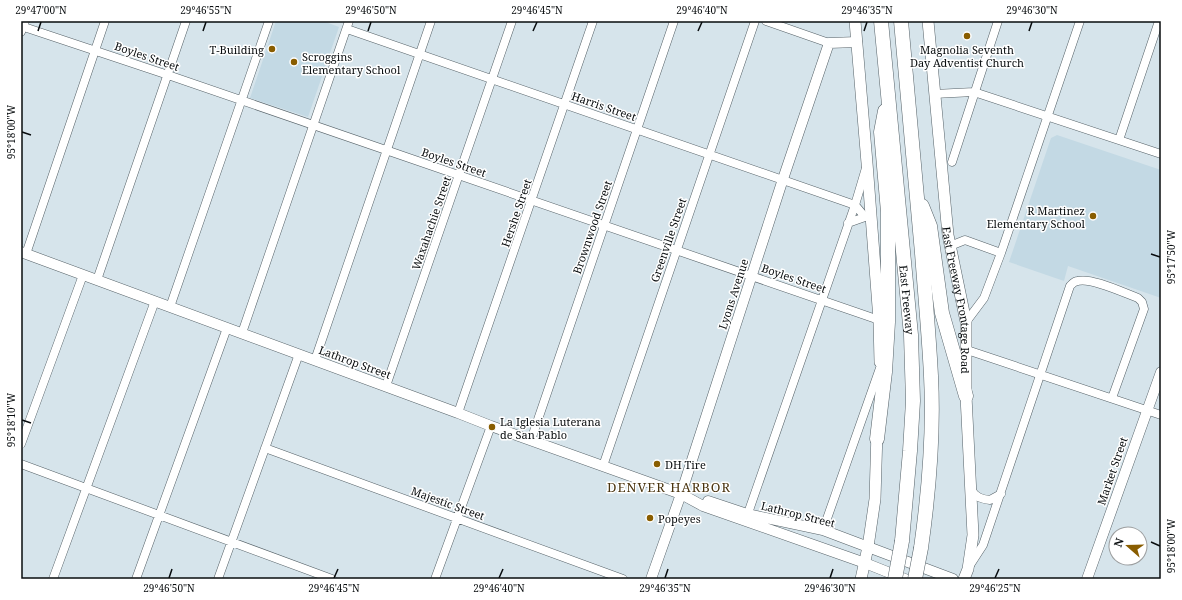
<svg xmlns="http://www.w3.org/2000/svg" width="1182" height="600" font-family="'Noto Serif',serif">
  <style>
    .built { fill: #c3d9e4 }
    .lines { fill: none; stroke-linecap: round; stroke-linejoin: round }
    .minor-casing { stroke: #566268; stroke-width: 9 }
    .tertiary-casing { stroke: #566268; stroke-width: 11 }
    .secondary-casing { stroke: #566268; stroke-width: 12 }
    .motorway-casing { stroke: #566268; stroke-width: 15 }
    .minor { stroke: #fff; stroke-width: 8 }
    .tertiary { stroke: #fff; stroke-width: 10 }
    .secondary { stroke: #fff; stroke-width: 11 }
    .motorway { stroke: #fff; stroke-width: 14 }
    .motorway-bridge-casing { stroke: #566268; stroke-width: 15; stroke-linecap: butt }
    .motorway-bridge { stroke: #fff; stroke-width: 14 }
    .ticks { fill: none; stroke: #080c0e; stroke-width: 1.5 }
    .poi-dot { fill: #895d00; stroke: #fff; stroke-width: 1.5 }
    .labels { text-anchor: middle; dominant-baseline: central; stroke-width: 3; stroke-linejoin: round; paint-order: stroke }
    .poi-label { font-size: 11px; fill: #080c0e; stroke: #fff; text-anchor: start }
    .street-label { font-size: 11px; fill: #080c0e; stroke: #fff }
    .quarter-label { font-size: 13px; letter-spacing: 1px; fill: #4a340f; stroke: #fff }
    .neatline { fill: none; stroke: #080c0e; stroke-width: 1.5 }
    .ticks-label { font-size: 10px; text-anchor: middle; fill: #080c0e }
  </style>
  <rect width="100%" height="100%" fill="#d6e4eb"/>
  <path class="built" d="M 276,21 L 323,21 L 339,27 L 308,117 L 250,98 Z
    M 1057,135 L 1161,170 L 1161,298 L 1068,266 L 1064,281 L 1009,262 L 1051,138 Z"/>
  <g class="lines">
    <g class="minor-casing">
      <path id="minor" d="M 766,21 L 829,43
        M 21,26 L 168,75 L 879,320
        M 347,29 L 855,205 L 865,217
        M 21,32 L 25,21
        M 934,94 L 974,92 L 1161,154
        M 1119,140 L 1159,21
        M 952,162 L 998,21
        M 848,223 L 865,217 L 870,217
        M 950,246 L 965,240 L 1001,253
        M 26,254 L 105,21
        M 97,280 L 186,21
        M 170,307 L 269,21
        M 966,322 L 984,298 L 1001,253 L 1080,21
        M 242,333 L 349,21
        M 967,350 L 1161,415
        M 315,360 L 431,21
        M 386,386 L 512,21
        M 458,413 L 593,21
        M 531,440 L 674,21
        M 21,444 L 83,275
        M 265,448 L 623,579
        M 21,464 L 332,579
        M 603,466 L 755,21
        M 971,489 C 975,497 981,499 990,500 L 1001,494
        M 746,519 L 855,205 L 866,168
        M 823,530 L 880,368
        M 970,565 L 983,545 L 1070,286 C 1072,284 1074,281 1078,281 C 1091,277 1124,293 1138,298 L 1142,302 L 1144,309 L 1112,398
        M 53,579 L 155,301
        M 136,579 L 227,328
        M 218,579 L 299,354
        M 435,579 L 491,426"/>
    </g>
    <g class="tertiary-casing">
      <path id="tertiary" d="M 21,252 L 458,413 L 491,426 L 681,494 L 703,506 L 865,563 L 905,579
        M 708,501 L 747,514 L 823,530 L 953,579
        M 651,579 L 681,494 L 783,179 L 829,43 L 857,42
        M 1087,579 L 1161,372"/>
    </g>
    <g class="secondary-casing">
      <g id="secondary">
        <path d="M 855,21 L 867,163 L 879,320 L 880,362"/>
        <path id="s1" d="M 928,21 L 948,235 L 966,322 L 966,396 L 973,535 L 968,569 L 964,579"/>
        <path d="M 861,579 L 868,547 L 875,499 L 877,431"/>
      </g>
    </g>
    <g class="motorway-casing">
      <g id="motorway">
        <path id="s2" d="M 881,21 L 911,335 L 913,401 L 910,451 L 902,541"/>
        <path d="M 901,21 C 908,98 915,175 922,253 C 925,294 929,335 931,376 C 934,433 929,491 921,548"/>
        <path d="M 922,206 L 930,226 L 942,313 L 966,396"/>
        <path d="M 877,439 L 885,372 L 888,322 L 888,212 L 881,132 L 885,111"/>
      </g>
    </g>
    <use href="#minor" class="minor"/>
    <use href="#tertiary" class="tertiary"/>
    <use href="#secondary" class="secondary"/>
    <use href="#motorway" class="motorway"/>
    <g class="motorway-bridge-casing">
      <path id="motorway-bridge" d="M 895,579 L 902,541
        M 915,579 L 921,548"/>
    </g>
    <use href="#motorway-bridge" class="motorway-bridge"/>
  </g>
  <path class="ticks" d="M 38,31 L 41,22M 203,31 L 206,22M 368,31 L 371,22M 533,31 L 537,22M 698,31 L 702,22M 864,31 L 867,22M 1029,31 L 1032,22M 22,132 L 31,135M 1151,254 L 1160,257M 22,420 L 31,423M 1151,542 L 1160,546M 169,578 L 172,569M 334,578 L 338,569M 499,578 L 503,569M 665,578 L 668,569M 830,578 L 833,569M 995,578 L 999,569"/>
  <g class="poi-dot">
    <circle cx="967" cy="36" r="4"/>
    <circle cx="272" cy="49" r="4"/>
    <circle cx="294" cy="62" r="4"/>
    <circle cx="1093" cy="216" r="4"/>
    <circle cx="492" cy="427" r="4"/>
    <circle cx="657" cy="464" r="4"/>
    <circle cx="650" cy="518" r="4"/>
  </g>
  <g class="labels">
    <g class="poi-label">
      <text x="264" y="49" text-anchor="end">T-Building</text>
      <text x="967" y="49" text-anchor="middle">Magnolia Seventh<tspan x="967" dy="13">Day Adventist Church</tspan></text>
      <text x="302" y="56">Scroggins<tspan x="302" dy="13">Elementary School</tspan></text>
      <text x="1085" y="210" text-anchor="end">R Martinez<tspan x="1085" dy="13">Elementary School</tspan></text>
      <text x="500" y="421">La Iglesia Luterana<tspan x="500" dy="13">de San Pablo</tspan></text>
      <text x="665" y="464">DH Tire</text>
      <text x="658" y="518">Popeyes</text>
    </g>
    <g class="street-label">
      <text transform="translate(147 56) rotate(19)">Boyles Street</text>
      <text transform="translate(604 106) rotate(19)">Harris Street</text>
      <text transform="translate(454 162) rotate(19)">Boyles Street</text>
      <text transform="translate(516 213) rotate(-71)">Hershe Street</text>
      <text transform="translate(431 223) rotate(-71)">Waxahachie Street</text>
      <text transform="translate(592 227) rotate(-71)">Brownwood Street</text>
      <text transform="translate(668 240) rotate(-71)">Greenville Street</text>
      <text transform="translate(794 278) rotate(19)">Boyles Street</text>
      <text transform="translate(733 294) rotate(-72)">Lyons Avenue</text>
      <text stroke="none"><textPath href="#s2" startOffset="280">East Freeway</textPath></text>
      <text stroke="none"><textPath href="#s1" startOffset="281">East Freeway Frontage Road</textPath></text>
      <text transform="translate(355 362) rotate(20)">Lathrop Street</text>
      <text transform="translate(1112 471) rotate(-71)">Market Street</text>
      <text transform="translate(448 503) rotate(20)">Majestic Street</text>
      <text transform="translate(798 514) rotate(14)">Lathrop Street</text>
    </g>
    <g class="quarter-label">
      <text x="669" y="487">DENVER HARBOR</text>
    </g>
  </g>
  <rect width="1182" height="600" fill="none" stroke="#ffffff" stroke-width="44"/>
  <g transform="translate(1128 546) rotate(290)"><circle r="19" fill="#ffffff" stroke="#9c9e9f"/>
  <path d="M0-3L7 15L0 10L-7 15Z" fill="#895d00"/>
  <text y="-6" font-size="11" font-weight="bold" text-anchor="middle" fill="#080c0e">N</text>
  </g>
  <rect x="22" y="22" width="1138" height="556" class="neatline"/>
  <g class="ticks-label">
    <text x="41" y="14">29°47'00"N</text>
    <text x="206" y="14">29°46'55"N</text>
    <text x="371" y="14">29°46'50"N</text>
    <text x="537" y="14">29°46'45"N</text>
    <text x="702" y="14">29°46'40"N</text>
    <text x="867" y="14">29°46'35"N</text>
    <text x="1032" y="14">29°46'30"N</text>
    <text transform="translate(11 132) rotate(-90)" y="4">95°18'00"W</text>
    <text transform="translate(1171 257) rotate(-90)" y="4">95°17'50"W</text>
    <text transform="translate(11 420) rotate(-90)" y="4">95°18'10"W</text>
    <text transform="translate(1171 546) rotate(-90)" y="4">95°18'00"W</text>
    <text x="169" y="592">29°46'50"N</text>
    <text x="334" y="592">29°46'45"N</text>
    <text x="499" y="592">29°46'40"N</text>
    <text x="665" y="592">29°46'35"N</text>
    <text x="830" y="592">29°46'30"N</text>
    <text x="995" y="592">29°46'25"N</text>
  </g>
</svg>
